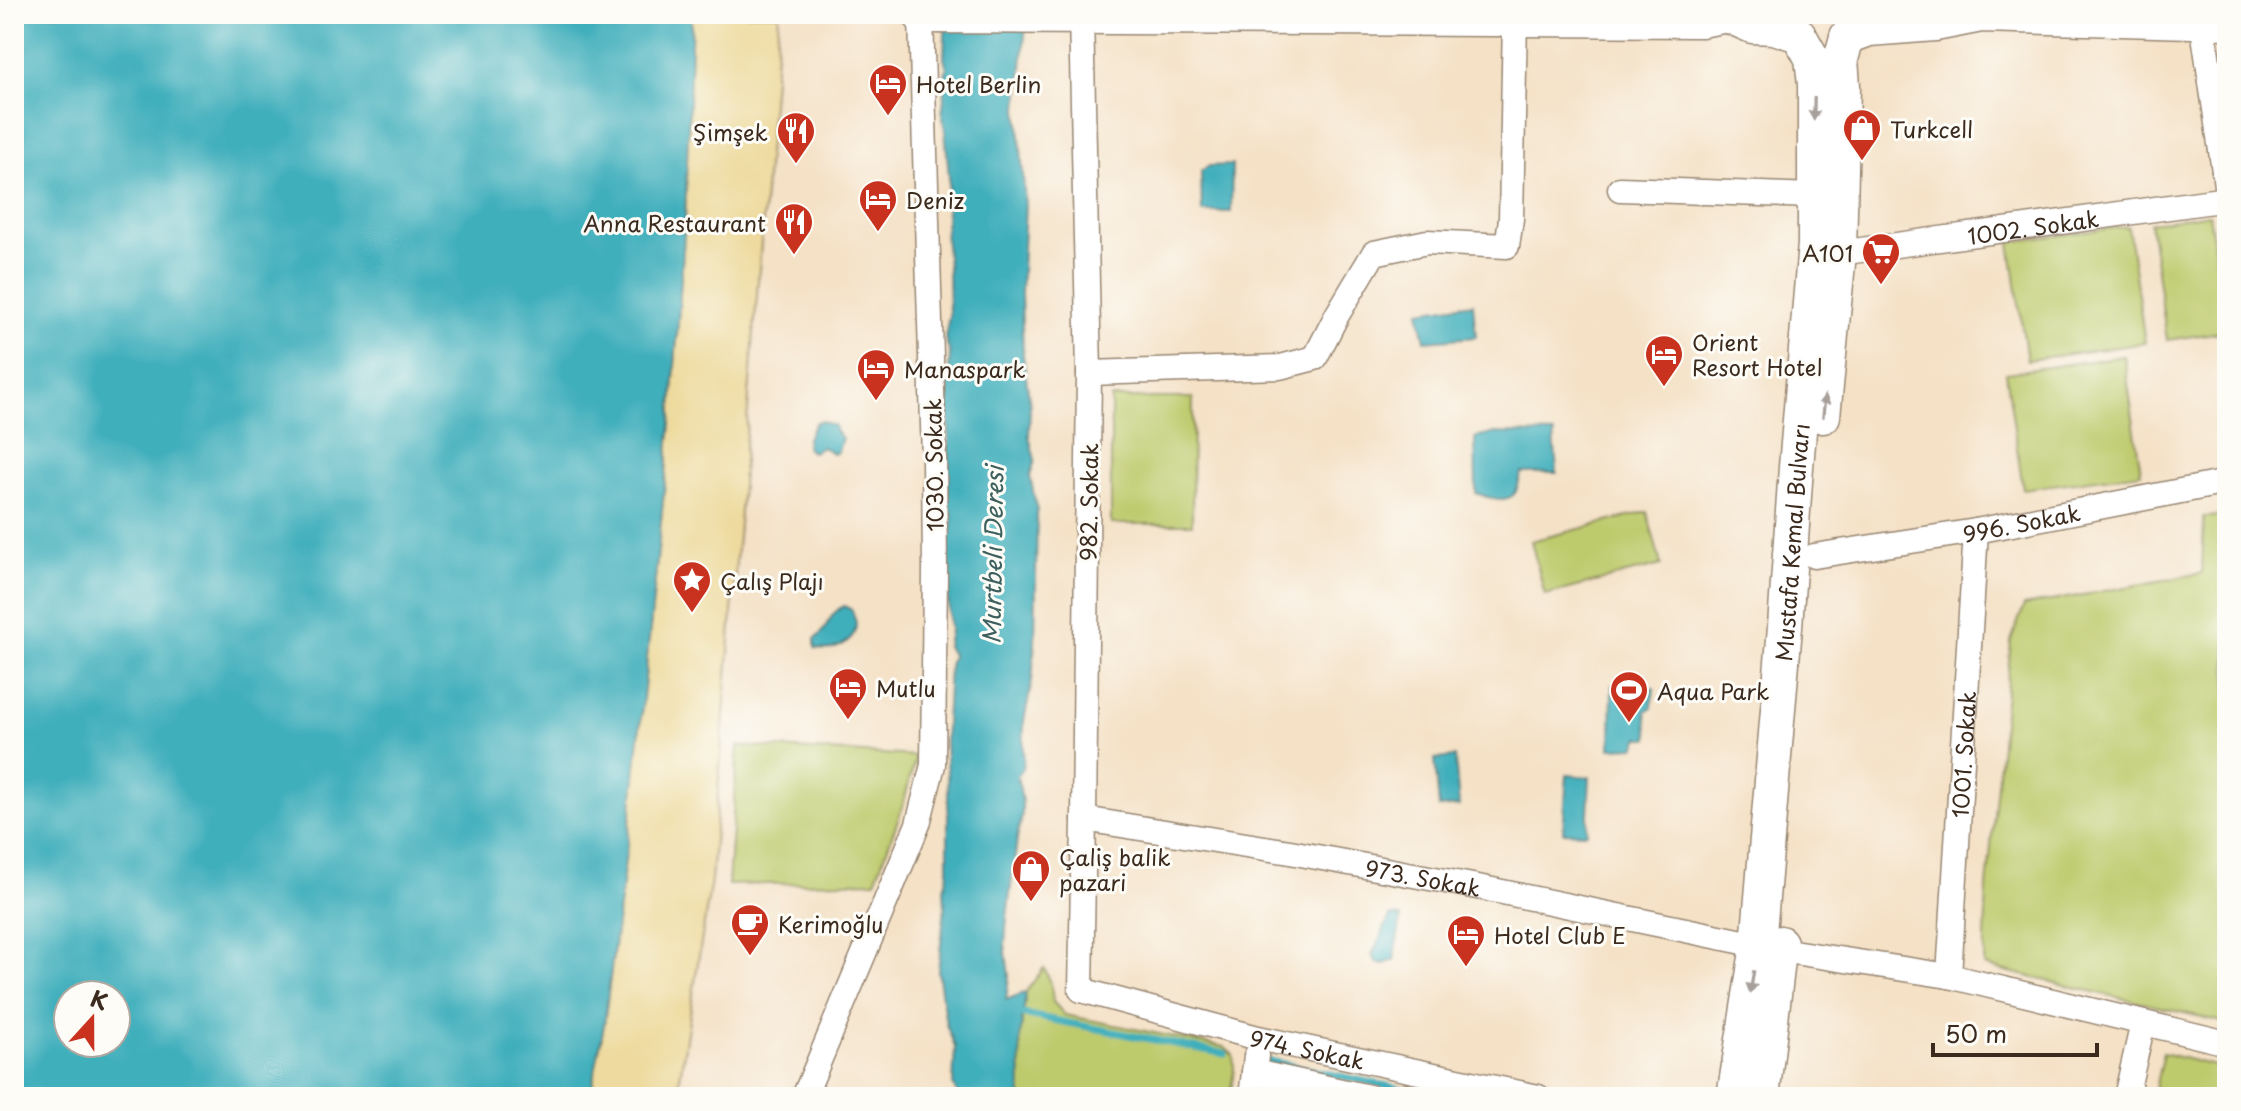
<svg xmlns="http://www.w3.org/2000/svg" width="2241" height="1111" font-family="'Playpen Sans',sans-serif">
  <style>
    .green { fill: #becb6d; stroke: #7c7a46; stroke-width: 2 }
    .sand { fill: #eeda9e; stroke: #94825e; stroke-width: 2 }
    .water { fill: #40afbc; stroke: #3e6c6d; stroke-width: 2; fill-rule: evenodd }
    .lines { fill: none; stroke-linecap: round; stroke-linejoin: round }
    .stream { stroke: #40afbc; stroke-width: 7 }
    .street-casing { stroke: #988672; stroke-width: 27 }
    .secondary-casing { stroke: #988672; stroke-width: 37 }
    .street { stroke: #fff; stroke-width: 24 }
    .secondary { stroke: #fff; stroke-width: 34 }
    .oneway { fill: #a79f9a }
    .labels { text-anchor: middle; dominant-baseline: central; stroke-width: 6; stroke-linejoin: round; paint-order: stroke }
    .poi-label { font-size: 22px; fill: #3b2a1e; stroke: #fdfcf7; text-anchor: start }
    .street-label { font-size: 22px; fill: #3b2a1e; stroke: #fdfcf7 }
    .water-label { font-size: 24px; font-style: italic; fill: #3d5f5d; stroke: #fdfcf7 }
  </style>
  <rect width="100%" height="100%" fill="#fdfcf7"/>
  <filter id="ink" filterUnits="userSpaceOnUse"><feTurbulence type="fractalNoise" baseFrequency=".0125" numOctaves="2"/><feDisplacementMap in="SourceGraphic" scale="16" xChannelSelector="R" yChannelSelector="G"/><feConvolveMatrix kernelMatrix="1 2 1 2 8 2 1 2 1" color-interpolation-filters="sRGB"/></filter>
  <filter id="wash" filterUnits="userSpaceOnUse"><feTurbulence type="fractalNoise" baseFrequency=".006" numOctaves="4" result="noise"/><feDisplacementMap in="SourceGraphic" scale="32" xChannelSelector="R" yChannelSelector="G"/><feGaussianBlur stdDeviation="1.8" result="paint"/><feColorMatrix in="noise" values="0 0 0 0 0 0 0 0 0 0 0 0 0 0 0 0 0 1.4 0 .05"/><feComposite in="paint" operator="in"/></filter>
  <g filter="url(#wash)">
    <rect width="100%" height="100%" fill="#f4e1c6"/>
    <path class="green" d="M 2209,214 L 2227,331 L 2167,340 L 2150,223 Z
      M 2128,226 L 2145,343 L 2027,360 L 2010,242 Z
      M 2124,356 L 2141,473 L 2023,489 L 2006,373 Z
      M 1111,398 L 1193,398 L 1192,524 L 1111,524 Z
      M 1647,512 L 1661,565 L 1545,595 L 1531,541 Z
      M 2227,516 L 2227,1023 L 1984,966 L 1987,887 L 2011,641 L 2024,606 L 2202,573 L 2204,517 Z
      M 738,746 L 916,756 L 902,809 L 875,881 L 728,885 Z
      M 1044,968 L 1051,983 L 1053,1002 L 1065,1015 L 1224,1047 L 1233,1055 L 1234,1070 L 1230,1097 L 1021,1097 L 1020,1035 L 1026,992 Z
      M 2163,1053 L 2222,1068 L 2215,1097 L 2153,1097 Z"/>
    <path class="sand" d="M 692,14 L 779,14 L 711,880 L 680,1077 L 674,1097 L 590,1097 L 604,1025 L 632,806 L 671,423 L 685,222 Z"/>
    <path class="water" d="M 14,14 L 692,14 L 685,222 L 671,423 L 632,806 L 604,1025 L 590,1097 L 14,1097 ZM 68,995 L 116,995 L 116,1043 L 68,1043 Z
      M 946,14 L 1027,14 L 1018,108 L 1025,204 L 1021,293 L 1023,355 L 1030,406 L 1029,436 L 1035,460 L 1030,476 L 1037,511 L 1035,644 L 1032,681 L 1024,721 L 1023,767 L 1017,776 C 1022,796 1025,813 1018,832 L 1007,917 L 1005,944 L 1009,976 L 1006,1000 L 1026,992 L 1020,1035 L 1021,1097 L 959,1097 L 953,1085 L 955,1047 L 946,1024 L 938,971 L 945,907 L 944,889 L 948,873 L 948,789 L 945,744 L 949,666 L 952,655 L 947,646 L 950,631 L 946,565 L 946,538 L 952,526 L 952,516 L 948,503 L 949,422 L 947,398 L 950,354 L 945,338 L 949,316 L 948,267 L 945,235 L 949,178 L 945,129 L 942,114 L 945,91 L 944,79 L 947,68 L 944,58 Z
      M 1232,165 L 1231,212 L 1202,212 L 1201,171 L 1209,166 Z
      M 1473,303 L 1476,337 L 1425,341 L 1419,311 Z
      M 821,421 L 835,426 L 835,431 L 842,438 L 838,451 L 834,454 L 823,447 L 812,452 L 806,447 L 807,438 L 816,422 Z
      M 1496,433 L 1554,434 L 1557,473 L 1522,473 C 1519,479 1518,488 1515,493 C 1508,504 1485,497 1476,493 L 1475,438 Z
      M 844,606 L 852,610 C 853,614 855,619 856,623 C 856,644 831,653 815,648 L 815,639 C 831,627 827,614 844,606 Z
      M 1612,685 L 1654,688 L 1652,707 L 1646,711 L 1649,738 L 1640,738 L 1635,747 L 1611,748 Z
      M 1455,757 L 1459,806 L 1439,808 L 1435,759 Z
      M 1567,775 L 1590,777 L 1587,833 L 1563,832 Z
      M 1390,916 L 1401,917 L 1394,960 L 1384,964 L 1376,963 L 1372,955 Z"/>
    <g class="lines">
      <path class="stream" d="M 1023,1014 L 1225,1054
        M 1264,1060 L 1439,1097"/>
    </g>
  </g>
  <g filter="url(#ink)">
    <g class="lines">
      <g class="street-casing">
        <g id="street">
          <path id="s1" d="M 1081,14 L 1089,373 L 1084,819 L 1081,990 L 1258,1038 L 1538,1097"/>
          <path d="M 2201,14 L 2227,192"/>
          <path d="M 1620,189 L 1814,196"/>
          <path id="s2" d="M 1839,253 L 2227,199"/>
          <path d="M 1089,373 L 1280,367 L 1315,358 L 1337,315 L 1374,253 L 1427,242 L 1507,246 L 1511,219 L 1515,18"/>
          <path id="s3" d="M 1814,556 L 1976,531 L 2227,482"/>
          <path id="s4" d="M 1084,819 L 1290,852 L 1478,887 L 1758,945"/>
          <path d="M 1780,950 L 1949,976 L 2227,1043"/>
          <path id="s5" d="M 1949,976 L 1976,531"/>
          <path d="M 1254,1072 L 1369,1097"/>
          <path d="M 804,1097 L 918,824 L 933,765 L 935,570 L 934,459 L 921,16"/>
          <path d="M 1251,1097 L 1256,1056"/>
          <path d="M 2126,1097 L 2143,1023"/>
        </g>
      </g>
      <g class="secondary-casing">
        <g id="secondary">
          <path d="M 921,14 L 921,16 C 1181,19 1441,17 1701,20 L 1733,14"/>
          <path d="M 1729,16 L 1752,26 L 1774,27 L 1799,35"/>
          <path d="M 1847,37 L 1869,29 L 1935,24 L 1981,15 L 2227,22"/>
          <path d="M 1823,416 L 1839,253 L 1843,86 L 1841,59 L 1847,37"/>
          <path id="s6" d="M 1734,1097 L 1758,945 L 1785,627 L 1796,467 L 1815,244 L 1815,84 L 1812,58 L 1799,35"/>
          <path d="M 1762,1097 L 1780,943"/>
        </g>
      </g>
      <use href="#street" class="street"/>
      <use href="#secondary" class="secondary"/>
    </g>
    <defs><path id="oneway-solid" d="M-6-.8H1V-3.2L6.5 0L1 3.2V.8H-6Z" transform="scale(2)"/></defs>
    <g class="oneway">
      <use href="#oneway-solid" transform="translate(1814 109) rotate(91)"/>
      <use href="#oneway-solid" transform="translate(1824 406) rotate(-84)"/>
      <use href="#oneway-solid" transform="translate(1752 982) rotate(99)"/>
    </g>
  </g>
  <defs>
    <g id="hotel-pin" transform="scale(2)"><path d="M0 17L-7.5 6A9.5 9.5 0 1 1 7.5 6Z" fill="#c8321e" stroke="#fdfcf7"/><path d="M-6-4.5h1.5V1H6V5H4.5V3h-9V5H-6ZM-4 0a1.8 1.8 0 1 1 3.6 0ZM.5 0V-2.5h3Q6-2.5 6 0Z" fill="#fff"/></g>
    <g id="shop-pin" transform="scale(2)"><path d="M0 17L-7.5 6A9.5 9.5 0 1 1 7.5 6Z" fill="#c8321e" stroke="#fdfcf7"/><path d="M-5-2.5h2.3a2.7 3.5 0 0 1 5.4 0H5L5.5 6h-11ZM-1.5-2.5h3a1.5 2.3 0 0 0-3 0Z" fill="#fff"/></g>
    <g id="restaurant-pin" transform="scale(2)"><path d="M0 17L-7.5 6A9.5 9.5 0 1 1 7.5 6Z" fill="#c8321e" stroke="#fdfcf7"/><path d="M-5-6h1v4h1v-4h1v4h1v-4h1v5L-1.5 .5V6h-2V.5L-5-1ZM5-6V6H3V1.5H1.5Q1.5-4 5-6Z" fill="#fff"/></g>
    <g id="supermarket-pin" transform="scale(2)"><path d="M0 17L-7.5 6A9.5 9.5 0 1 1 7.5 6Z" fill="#c8321e" stroke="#fdfcf7"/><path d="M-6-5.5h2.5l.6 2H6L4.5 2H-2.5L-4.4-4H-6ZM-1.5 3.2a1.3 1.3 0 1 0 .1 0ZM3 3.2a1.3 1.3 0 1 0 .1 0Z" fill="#fff"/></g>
    <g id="sight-pin" transform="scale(2)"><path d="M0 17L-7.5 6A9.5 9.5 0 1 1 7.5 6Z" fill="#c8321e" stroke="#fdfcf7"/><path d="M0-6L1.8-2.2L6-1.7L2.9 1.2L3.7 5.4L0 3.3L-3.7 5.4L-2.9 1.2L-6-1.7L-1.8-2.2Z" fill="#fff"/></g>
    <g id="stadium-pin" transform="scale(2)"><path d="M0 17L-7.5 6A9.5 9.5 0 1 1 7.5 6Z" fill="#c8321e" stroke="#fdfcf7"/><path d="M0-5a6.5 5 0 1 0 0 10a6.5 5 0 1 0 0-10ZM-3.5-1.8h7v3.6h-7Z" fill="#fff"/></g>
    <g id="cafe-pin" transform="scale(2)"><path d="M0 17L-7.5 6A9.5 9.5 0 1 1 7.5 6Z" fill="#c8321e" stroke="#fdfcf7"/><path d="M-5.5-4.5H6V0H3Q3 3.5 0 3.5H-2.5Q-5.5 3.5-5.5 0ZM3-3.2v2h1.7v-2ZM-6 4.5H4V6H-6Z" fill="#fff"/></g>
  </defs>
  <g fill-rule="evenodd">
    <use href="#hotel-pin" x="888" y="83"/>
    <use href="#shop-pin" x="1862" y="128"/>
    <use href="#restaurant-pin" x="796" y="131"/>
    <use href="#hotel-pin" x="878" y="199"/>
    <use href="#restaurant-pin" x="794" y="222"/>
    <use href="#supermarket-pin" x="1881" y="252"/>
    <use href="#hotel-pin" x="1664" y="354"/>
    <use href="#hotel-pin" x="876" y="368"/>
    <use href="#sight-pin" x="692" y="580"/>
    <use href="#hotel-pin" x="848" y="687"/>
    <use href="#stadium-pin" x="1629" y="690"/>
    <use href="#shop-pin" x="1031" y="869"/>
    <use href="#cafe-pin" x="750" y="923"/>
    <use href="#hotel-pin" x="1466" y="934"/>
  </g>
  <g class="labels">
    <g class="poi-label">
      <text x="916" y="83">Hotel Berlin</text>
      <text x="1890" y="128">Turkcell</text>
      <text x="768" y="131" text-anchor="end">Şimşek</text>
      <text x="906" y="199">Deniz</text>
      <text x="766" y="222" text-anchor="end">Anna Restaurant</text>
      <text x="1853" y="252" text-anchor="end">A101</text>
      <text x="1692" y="341">Orient<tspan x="1692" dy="25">Resort Hotel</tspan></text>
      <text x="904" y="368">Manaspark</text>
      <text x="720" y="580">Çalış Plajı</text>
      <text x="876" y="687">Mutlu</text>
      <text x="1657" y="690">Aqua Park</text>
      <text x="1059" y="856">Çaliş balik<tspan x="1059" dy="25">pazari</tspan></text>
      <text x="778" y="923">Kerimoğlu</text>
      <text x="1494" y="934">Hotel Club E</text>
    </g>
    <g class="street-label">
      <text stroke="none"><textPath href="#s2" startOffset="196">1002. Sokak</textPath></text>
      <text transform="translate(933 465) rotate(-91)">1030. Sokak</text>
      <text transform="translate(1088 502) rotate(-89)">982. Sokak</text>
      <text stroke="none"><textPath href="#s3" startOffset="210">996. Sokak</textPath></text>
      <text stroke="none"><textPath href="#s6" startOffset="558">Mustafa Kemal Bulvarı</textPath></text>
      <text stroke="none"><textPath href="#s5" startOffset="222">1001. Sokak</textPath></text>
      <text stroke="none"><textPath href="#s4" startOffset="344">973. Sokak</textPath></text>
      <text stroke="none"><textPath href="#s1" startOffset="1210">974. Sokak</textPath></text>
    </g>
    <g class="water-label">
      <text transform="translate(992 555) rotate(-89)">Murtbeli Deresi</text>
    </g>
  </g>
  <rect width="2241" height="1111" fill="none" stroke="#fdfcf7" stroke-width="48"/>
  <g transform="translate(92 1019) rotate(21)"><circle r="38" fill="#fdfcf7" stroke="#afa8a0" stroke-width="2"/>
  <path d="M0-6L14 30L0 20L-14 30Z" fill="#c8321e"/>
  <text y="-12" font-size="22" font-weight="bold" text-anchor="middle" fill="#3b2a1e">K</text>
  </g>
  <path d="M1933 1043v12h164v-12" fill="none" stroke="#3b2a1e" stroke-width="4"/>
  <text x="1945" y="1043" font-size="24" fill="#3b2a1e" stroke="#fdfcf7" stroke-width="6" paint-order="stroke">50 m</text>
</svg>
